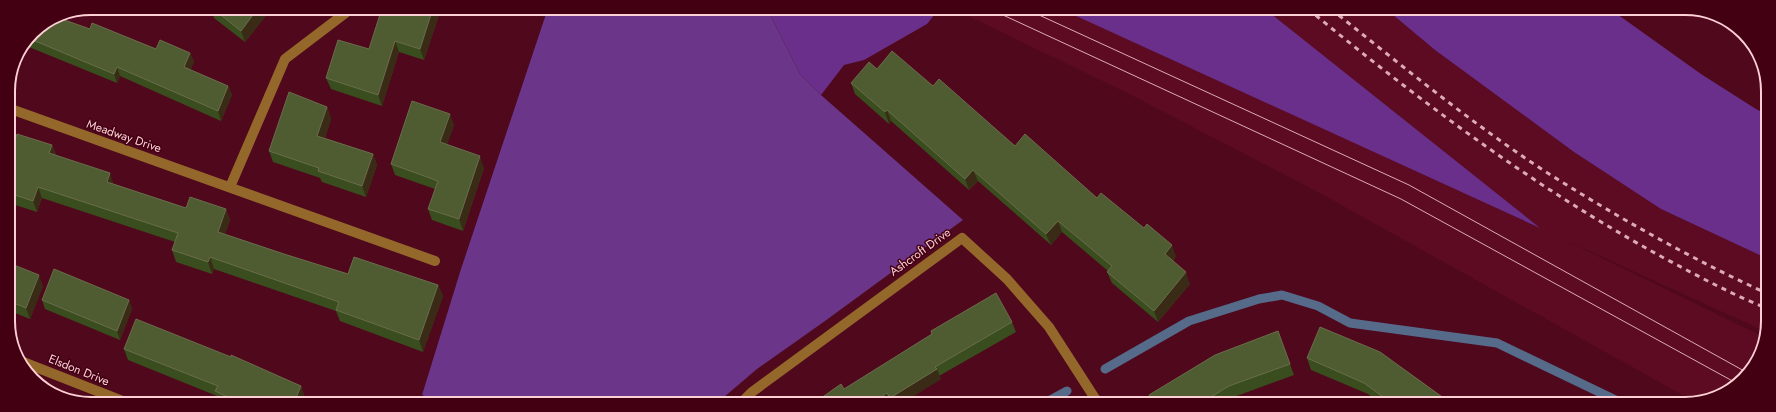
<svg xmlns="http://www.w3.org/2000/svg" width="1776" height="412" font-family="Jost,sans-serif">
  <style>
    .built { fill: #5c0b22 }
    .green { fill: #6b358a }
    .forest { fill: #6a2f8b }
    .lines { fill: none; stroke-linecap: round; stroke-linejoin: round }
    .stream { stroke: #566a8a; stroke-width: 9 }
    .minor { stroke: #94672b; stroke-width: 10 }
    .tram { stroke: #ddabb3; stroke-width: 1 }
    .rail { stroke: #ddabb3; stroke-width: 3; stroke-dasharray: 5 5; stroke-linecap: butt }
    .wall { fill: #3a4d1e }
    .shaded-wall { fill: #392b15 }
    .building { fill: #4f5b31; stroke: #6a6d4b }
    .labels { text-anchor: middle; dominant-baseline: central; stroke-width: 3; stroke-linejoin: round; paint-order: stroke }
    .street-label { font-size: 12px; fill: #fdd0d5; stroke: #430013 }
    .rim { fill: none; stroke: #fdd0d5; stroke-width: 2 }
  </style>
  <rect width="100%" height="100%" fill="#4f081c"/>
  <path class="built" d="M 944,9 L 1062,9 L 1538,227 L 1265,9 L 1386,9 L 1435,50 L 1574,152 L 1661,209 L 1766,258 L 1766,332 L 1563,239 L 1766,338 L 1740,383 L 1695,402 L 1316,191 L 1129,94 L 964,14 Z"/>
  <path class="green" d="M 548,8 L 767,9 L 800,74 L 821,95 L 963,220 L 825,321 L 757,369 L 717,403 L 442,403 L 422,395 L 461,269 Z"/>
  <path class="forest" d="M 767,9 L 939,9 L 927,24 L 864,60 L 844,65 L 821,95 L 800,74 Z
    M 1079,9 L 1265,9 L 1540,228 L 1074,15 Z
    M 1386,9 L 1610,9 L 1701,74 L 1756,109 L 1766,114 L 1766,258 L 1661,209 L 1574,152 L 1435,50 Z"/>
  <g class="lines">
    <path class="stream" d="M 1105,369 L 1189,321 L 1259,299 L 1282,295 L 1318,306 L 1350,323 L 1497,343 L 1624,404
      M 1045,403 L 1067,391"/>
    <path class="minor" d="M 8,108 L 435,261
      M 230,187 L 285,59 L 352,8
      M 23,362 L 125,402
      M 741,403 L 752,392 L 962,238 L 1007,279 L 1049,327 L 1098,403"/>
    <path class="tram" d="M 990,9 L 1401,199 L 1738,384
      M 1026,9 L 1409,185 L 1746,372"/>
    <path class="rail" d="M 1308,9 C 1421,102 1535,188 1664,258 C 1698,276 1731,294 1766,308
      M 1331,9 C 1401,65 1471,123 1546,172 C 1617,217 1690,258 1766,293"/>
  </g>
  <path class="wall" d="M 211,8 L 266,8 L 268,13 L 245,42 L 214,18 Z
    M 441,9 L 424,60 L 399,52 L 382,106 L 331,89 L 326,78 L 369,49 Z
    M 90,29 L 156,49 L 190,53 L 194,62 L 190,70 L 228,86 L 232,95 L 221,121 L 120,76 L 117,83 L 24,45 L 33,32 Z
    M 877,69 L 933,86 L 1015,146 L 1097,198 L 1176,256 L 1173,261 L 1190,284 L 1158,322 L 1112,283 L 1107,272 L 1108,271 L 1062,232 L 1051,245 L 978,181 L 969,190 L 891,121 L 889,124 L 855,94 L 851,83 Z
    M 327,107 L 331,119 L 325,138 L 373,154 L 377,165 L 366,197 L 322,182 L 320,178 L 273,162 L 269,151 Z
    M 454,125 L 447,144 L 484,168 L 463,231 L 432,220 L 428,209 L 435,189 L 395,175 L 391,164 Z
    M 8,141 L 14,143 L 52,145 L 56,155 L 114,184 L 186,208 L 226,209 L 230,220 L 225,234 L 284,254 L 348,274 L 438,285 L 443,296 L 423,352 L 340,321 L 336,311 L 214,269 L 212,274 L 176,262 L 172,250 L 175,242 L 42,198 L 37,212 L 9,203 Z
    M 9,263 L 43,286 L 30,319 L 10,311 Z
    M 42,300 L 129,300 L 132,309 L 120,340 L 45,309 Z
    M 1012,322 L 1016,332 L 939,376 L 941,379 L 902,403 L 891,403 L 844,389 L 932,334 L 931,331 Z
    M 1278,331 L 1294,375 L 1234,397 L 1224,403 L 1152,403 L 1149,395 Z
    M 124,349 L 301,386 L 305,398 L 303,403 L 219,403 L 217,396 L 128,360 Z
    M 1307,358 L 1452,404 L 1381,404 L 1368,394 L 1311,370 Z"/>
  <path class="shaded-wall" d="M 259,8 L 266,8 L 268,13 L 245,42 L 241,31 Z
    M 433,8 L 441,9 L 424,60 L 420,49 Z
    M 395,41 L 399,52 L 382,106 L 378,95 Z
    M 190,53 L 194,62 L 188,77 L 184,67 Z
    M 117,67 L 120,76 L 117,83 L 114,74 Z
    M 228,86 L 232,95 L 221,121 L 218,111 Z
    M 327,107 L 331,119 L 322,147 L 317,136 Z
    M 887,110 L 891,121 L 889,124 L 885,112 Z
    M 450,114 L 454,125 L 444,153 L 440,142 Z
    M 52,145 L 56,157 L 49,153 Z
    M 373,154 L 377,165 L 366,197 L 362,186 Z
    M 480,156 L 484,168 L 463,231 L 459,219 Z
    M 973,170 L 978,181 L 969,190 L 965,179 Z
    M 110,173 L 114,185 L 107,182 Z
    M 38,187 L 42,198 L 37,212 L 33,201 Z
    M 226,209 L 230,220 L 222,243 L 218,232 Z
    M 1058,221 L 1062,232 L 1051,245 L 1046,234 Z
    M 1172,245 L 1176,256 L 1169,265 L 1165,254 Z
    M 210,257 L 214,269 L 212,274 L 208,262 Z
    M 1186,272 L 1190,284 L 1158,322 L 1154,311 Z
    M 39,275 L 43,286 L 30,319 L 26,308 Z
    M 438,285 L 443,296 L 423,352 L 419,340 Z
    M 129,300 L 132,309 L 120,340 L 117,331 Z
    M 937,369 L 941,379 L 902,403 L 892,403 L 890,398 Z
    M 301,386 L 305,398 L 303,403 L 294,403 Z
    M 887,393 L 890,403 L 872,403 Z"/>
  <path class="building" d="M 212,8 L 258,8 L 241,31 Z
    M 382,8 L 433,8 L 420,49 L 395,41 L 378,95 L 326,78 L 338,40 L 369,49 Z
    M 56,17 L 90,29 L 92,23 L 156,49 L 160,40 L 190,53 L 184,67 L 228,86 L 218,111 L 117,67 L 114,74 L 28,38 L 33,32 Z
    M 892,51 L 933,86 L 939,79 L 1015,146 L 1025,134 L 1097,198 L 1101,193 L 1144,228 L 1147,224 L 1172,245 L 1165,254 L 1186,272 L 1154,311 L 1107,272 L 1112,266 L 1058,221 L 1046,234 L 973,170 L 965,179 L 887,110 L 885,112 L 851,83 L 869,62 L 877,69 Z
    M 289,92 L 327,107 L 317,136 L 373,154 L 362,186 L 318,171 L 319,168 L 269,151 Z
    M 412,101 L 450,114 L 440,142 L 480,156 L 459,219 L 428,209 L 438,181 L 391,164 Z
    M 17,134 L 52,145 L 49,153 L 110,173 L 107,182 L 186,208 L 190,197 L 226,209 L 218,232 L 284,254 L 348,274 L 354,257 L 438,285 L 419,340 L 336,310 L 339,302 L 210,257 L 208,262 L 172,250 L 178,233 L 38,187 L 33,201 L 9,193 L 8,141 L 14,143 Z
    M 9,263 L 39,275 L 26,308 L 9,301 Z
    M 54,269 L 129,300 L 117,331 L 42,300 Z
    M 996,293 L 1012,322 L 935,367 L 937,369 L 890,398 L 887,393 L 872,403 L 814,403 L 841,384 L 844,389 L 932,334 L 931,331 Z
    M 136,319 L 231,357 L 231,355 L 301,386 L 294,403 L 240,403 L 215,391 L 218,386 L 124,349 Z
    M 1320,327 L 1380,352 L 1452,404 L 1393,404 L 1364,383 L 1307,358 Z
    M 1278,331 L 1290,364 L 1229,386 L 1201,403 L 1154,403 L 1149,395 L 1215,355 Z"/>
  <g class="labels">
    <g class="street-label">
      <text transform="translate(124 136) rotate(19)">Meadway Drive</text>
      <text transform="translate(920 252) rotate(-36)">Ashcroft Drive</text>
      <text transform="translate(79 370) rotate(22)">Elsdon Drive</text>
    </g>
  </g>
  <path d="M0 0H1776V412H0ZM91 15H1685A76 76 0 0 1 1761 91V321A76 76 0 0 1 1685 397H91A76 76 0 0 1 15 321V91A76 76 0 0 1 91 15Z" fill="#430013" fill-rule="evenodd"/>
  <path class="rim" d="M91 15H1685A76 76 0 0 1 1761 91V321A76 76 0 0 1 1685 397H91A76 76 0 0 1 15 321V91A76 76 0 0 1 91 15Z"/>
</svg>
